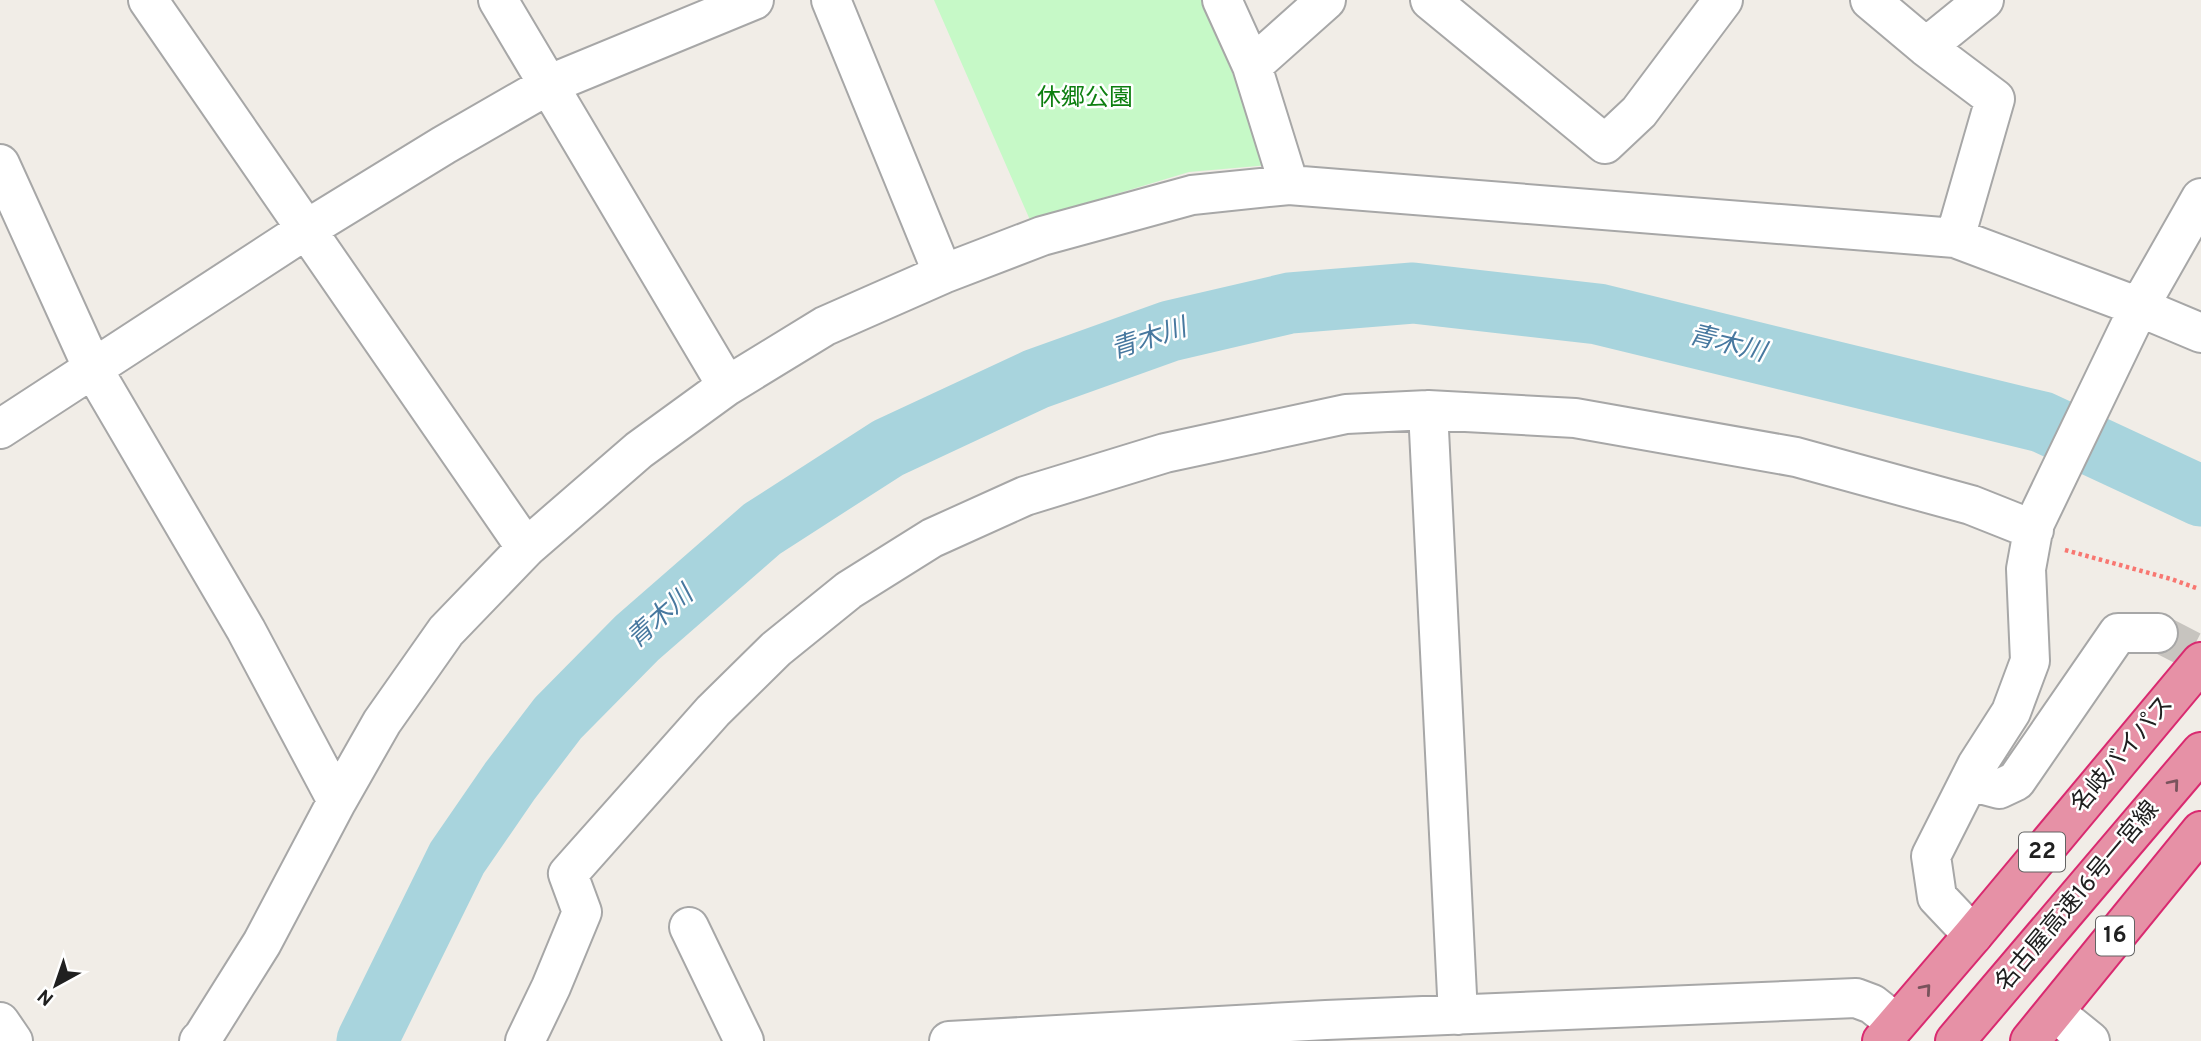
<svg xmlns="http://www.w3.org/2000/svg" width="2201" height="1041" font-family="Overpass,'Noto Sans JP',sans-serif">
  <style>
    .park { fill: #c6f9c7 }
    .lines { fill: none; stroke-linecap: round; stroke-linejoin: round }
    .river { stroke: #a8d4dd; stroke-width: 61 }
    .street-tunnel { stroke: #c7c4bf; stroke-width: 38; stroke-dasharray: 38 19; stroke-linecap: butt }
    .street-casing { stroke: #a7a7a7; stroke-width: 42 }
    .highway-casing { stroke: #d92a70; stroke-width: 42 }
    .path { stroke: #f87771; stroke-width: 4.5; stroke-dasharray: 3.5 3.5; stroke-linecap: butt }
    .street { stroke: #fff; stroke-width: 38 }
    .highway { stroke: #e691a6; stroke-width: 38 }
    .oneway { stroke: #79535c }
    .labels { text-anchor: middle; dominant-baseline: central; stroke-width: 5; stroke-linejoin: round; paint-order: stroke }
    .shield { fill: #fff; stroke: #636363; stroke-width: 2 }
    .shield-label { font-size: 23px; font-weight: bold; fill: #202020 }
    .park-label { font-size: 24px; fill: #0d7f10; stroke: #fff }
    .street-label { font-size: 24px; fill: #202020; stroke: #fff }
    .water-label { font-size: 26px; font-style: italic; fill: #47789f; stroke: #fff }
  </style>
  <rect width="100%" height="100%" fill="#f1ede7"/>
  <path class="park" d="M 934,0 L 1203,0 L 1269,165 L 1189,172 L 1030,220 Z"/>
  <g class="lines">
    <path class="river" d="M 367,1041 L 457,858 L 510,781 L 558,718 L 637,638 L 762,529 L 888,448 L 1036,379 L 1170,331 L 1290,303 L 1413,293 L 1598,314 L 2042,422 L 2201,496"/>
    <path class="street-tunnel" d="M 2158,633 L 2201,655"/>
    <g class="street-casing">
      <path id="street" d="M 148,0 L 526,548
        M 498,0 L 727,386
        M 831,0 L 943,274
        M 1222,0 L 1252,66 L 1289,185
        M 1430,0 L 1605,144 L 1639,112 L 1723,0
        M 1870,0 L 1926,47 L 1995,99 L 1955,238
        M 1926,47 L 1984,0
        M 1252,66 L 1326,0
        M 0,164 L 93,369 L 246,630 L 337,801
        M 1428,410 L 1458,1015
        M 0,429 L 307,229 L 444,145 L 550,84 L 754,0
        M 1969,781 L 1999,789 L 2016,781 L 2118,633 L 2158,633
        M 689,927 L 744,1041
        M 1973,935 L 1937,897 L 1931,856 L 1977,765 L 2011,712 L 2030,661 L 2026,569 L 2034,525 L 2139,307 L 2201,198
        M 2064,1020 L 2090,1041
        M 0,1022 L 13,1041
        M 199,1041 L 203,1037 L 262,943 L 337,801 L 382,722 L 446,631 L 526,548 L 639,450 L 727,386 L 825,326 L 943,274 L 1042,236 L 1192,195 L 1289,185 L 1955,238 L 2139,307 L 2201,333
        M 525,1041 L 551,987 L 582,912 L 568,874 L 713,711 L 776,649 L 849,590 L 932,538 L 1025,496 L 1165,453 L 1346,414 L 1428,410 L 1575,418 L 1796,457 L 1971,505 L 2034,530
        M 949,1041 L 1326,1020 L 1856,998 L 1872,1004 L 1896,1023"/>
    </g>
    <g class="highway-casing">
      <path id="highway" d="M 1882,1041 L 1973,935 L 2201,662
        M 1955,1041 L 2201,752
        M 2030,1041 L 2201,831"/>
    </g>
    <path class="path" d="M 2065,550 L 2171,579 L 2199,589"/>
    <use href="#street" class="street"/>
    <use href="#highway" class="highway"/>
  </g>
  <defs><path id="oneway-chevron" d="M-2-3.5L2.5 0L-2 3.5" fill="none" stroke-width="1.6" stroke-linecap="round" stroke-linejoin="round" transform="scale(1.75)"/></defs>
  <g class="oneway">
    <use href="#oneway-chevron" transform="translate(2174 784) rotate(-50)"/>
    <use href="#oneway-chevron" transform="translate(1926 989) rotate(-49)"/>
  </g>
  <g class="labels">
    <g class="shield">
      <rect x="2019" y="832.5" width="46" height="39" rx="5"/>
      <rect x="2096" y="916.5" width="38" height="39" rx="5"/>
    </g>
    <g class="shield-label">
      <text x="2042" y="852">22</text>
      <text x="2115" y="936">16</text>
    </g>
    <g class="park-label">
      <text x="1085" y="99">休郷公園</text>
    </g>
    <g class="street-label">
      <text transform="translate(2123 755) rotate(-50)">名岐バイパス</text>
      <text transform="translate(2078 897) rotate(-50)">名古屋高速16号一宮線</text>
    </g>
    <g class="water-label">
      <text transform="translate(1149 340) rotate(-18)">青木川</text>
      <text transform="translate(1727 345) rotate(14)">青木川</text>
      <text transform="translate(661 618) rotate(-42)">青木川</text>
    </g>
  </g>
  <g transform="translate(56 985) rotate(220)" stroke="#ffffff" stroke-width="5" paint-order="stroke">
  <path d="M0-5L12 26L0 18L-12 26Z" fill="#202020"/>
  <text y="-10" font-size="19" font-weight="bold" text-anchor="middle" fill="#202020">N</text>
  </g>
</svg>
